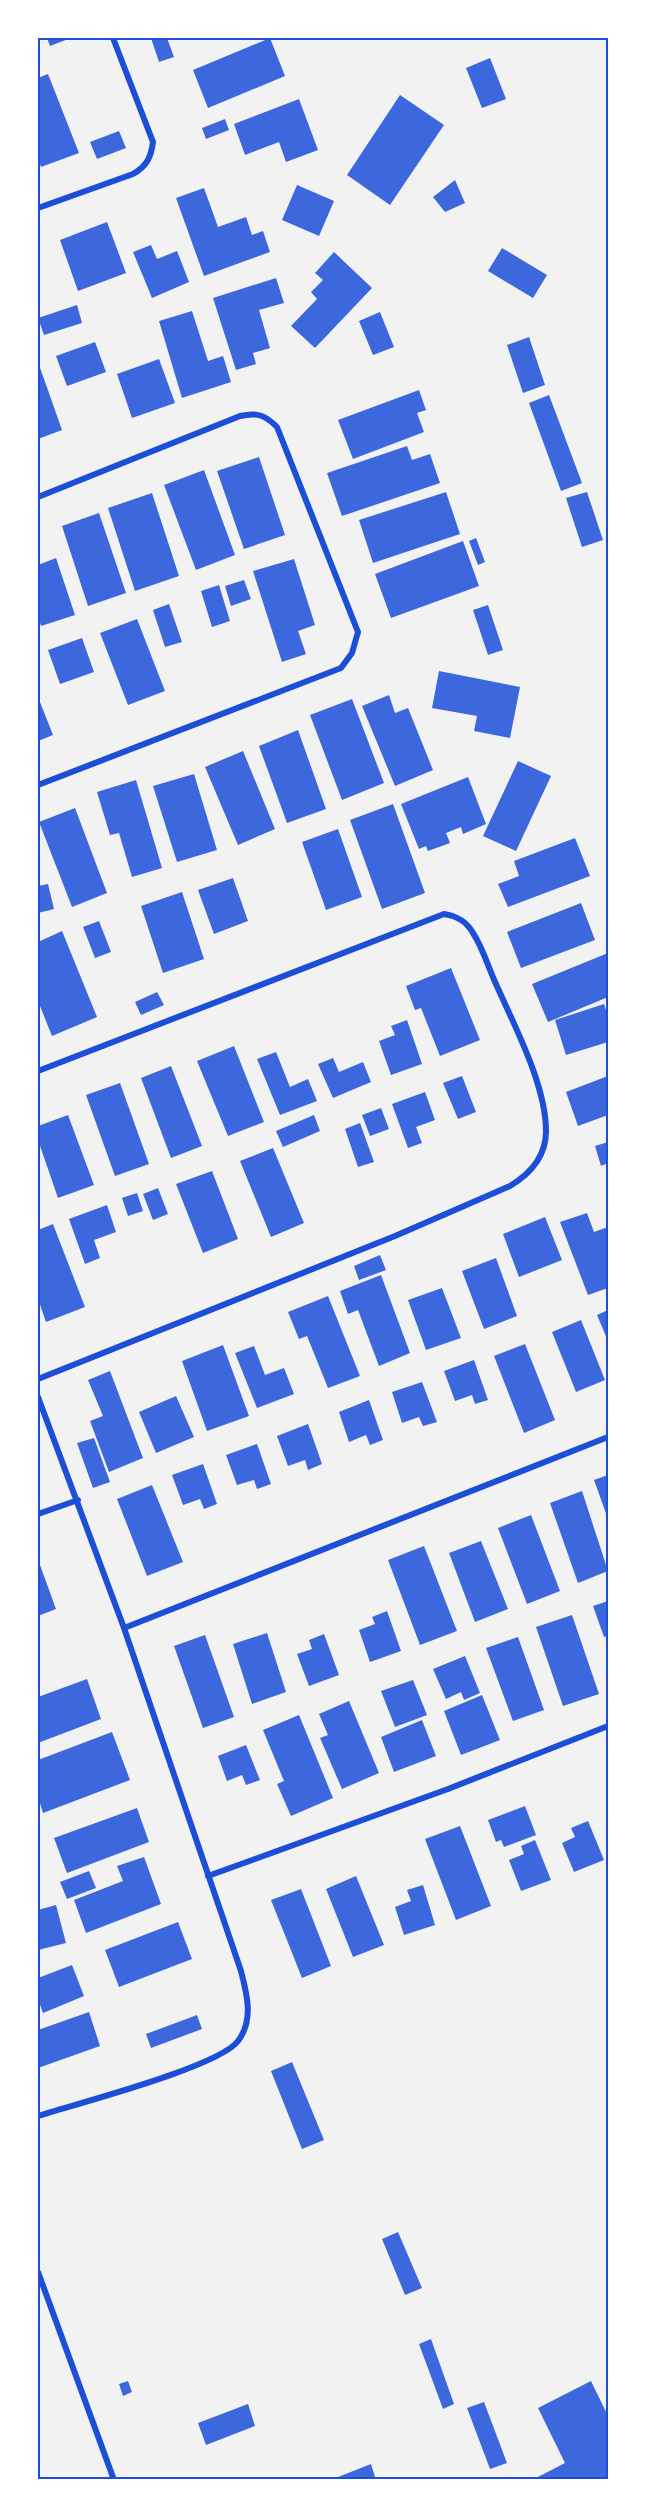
<svg xmlns="http://www.w3.org/2000/svg" width="646" height="2517" font-family="'Noto Sans',sans-serif">
  <style>
    .building { fill: #3d67dc }
    .lines { fill: none; stroke-linecap: round; stroke-linejoin: round }
    .minor { stroke: #1d4ed8; stroke-width: 6 }
    .neatline { fill: none; stroke: #1d4ed8; stroke-width: 2 }
  </style>
  <rect width="100%" height="100%" fill="#f2f2f2"/>
  <path class="building" d="M 47,38 L 71,38 L 50,46 Z
    M 151,38 L 167,38 L 174,57 L 159,62 Z
    M 270,38 L 285,76 L 208,108 L 193,70 Z
    M 490,58 L 506,99 L 482,108 L 466,68 Z
    M 48,74 L 79,153 L 41,167 L 38,158 L 38,78 Z
    M 400,95 L 444,125 L 390,205 L 347,175 Z
    M 299,99 L 318,150 L 286,162 L 279,142 L 245,155 L 234,124 Z
    M 225,119 L 229,130 L 206,139 L 202,128 Z
    M 119,131 L 126,148 L 97,159 L 90,142 Z
    M 455,180 L 465,203 L 445,212 L 433,197 Z
    M 297,185 L 334,201 L 319,236 L 282,220 Z
    M 204,188 L 218,227 L 246,217 L 252,235 L 263,231 L 270,252 L 204,276 L 176,198 Z
    M 107,222 L 126,273 L 78,291 L 60,240 Z
    M 151,245 L 157,259 L 177,251 L 189,282 L 152,298 L 133,252 Z
    M 502,248 L 547,275 L 533,298 L 488,271 Z
    M 334,252 L 372,288 L 315,348 L 291,326 L 317,299 L 311,292 L 323,280 L 315,273 Z
    M 276,278 L 284,303 L 259,310 L 270,348 L 253,353 L 256,364 L 236,370 L 213,298 Z
    M 77,305 L 82,323 L 44,335 L 38,318 Z
    M 192,311 L 208,361 L 223,356 L 231,382 L 182,398 L 159,321 Z
    M 380,312 L 394,347 L 373,355 L 359,321 Z
    M 529,337 L 545,385 L 523,393 L 507,345 Z
    M 95,342 L 106,372 L 67,386 L 56,356 Z
    M 159,359 L 175,403 L 132,418 L 117,374 Z
    M 38,362 L 62,430 L 38,439 Z
    M 419,390 L 426,410 L 417,413 L 424,432 L 353,459 L 338,420 Z
    M 549,395 L 582,483 L 561,491 L 529,403 Z
    M 407,446 L 412,460 L 430,454 L 440,483 L 342,516 L 327,473 Z
    M 259,457 L 285,535 L 244,549 L 217,471 Z
    M 204,470 L 235,555 L 196,570 L 164,485 Z
    M 446,492 L 460,534 L 373,563 L 359,520 Z
    M 587,492 L 603,540 L 582,547 L 566,498 Z
    M 152,493 L 179,576 L 135,591 L 108,508 Z
    M 99,513 L 126,593 L 88,606 L 62,526 Z
    M 476,538 L 485,562 L 478,565 L 469,541 Z
    M 463,541 L 479,586 L 391,618 L 375,574 Z
    M 56,558 L 75,615 L 41,626 L 38,616 L 38,565 Z
    M 294,559 L 315,625 L 298,631 L 306,654 L 282,662 L 253,571 Z
    M 244,580 L 251,599 L 231,606 L 225,586 Z
    M 219,585 L 230,621 L 212,627 L 201,591 Z
    M 169,604 L 182,642 L 165,647 L 153,610 Z
    M 488,605 L 503,650 L 488,655 L 473,610 Z
    M 137,619 L 165,691 L 128,705 L 100,633 Z
    M 82,638 L 94,672 L 60,684 L 48,650 Z
    M 439,671 L 520,687 L 510,738 L 474,731 L 477,716 L 432,708 Z
    M 389,695 L 395,713 L 408,708 L 433,770 L 395,786 L 362,706 Z
    M 38,697 L 53,735 L 38,741 Z
    M 352,699 L 384,783 L 342,800 L 310,715 Z
    M 298,730 L 326,809 L 287,823 L 259,746 Z
    M 243,751 L 275,829 L 238,845 L 205,767 Z
    M 518,761 L 551,776 L 516,851 L 483,836 Z
    M 194,774 L 217,850 L 177,862 L 153,786 Z
    M 468,777 L 486,824 L 463,834 L 461,827 L 446,833 L 450,843 L 428,851 L 426,846 L 419,849 L 401,804 Z
    M 136,780 L 162,868 L 132,877 L 119,833 L 110,835 L 97,792 Z
    M 393,804 L 425,893 L 382,909 L 350,820 Z
    M 75,808 L 107,893 L 72,907 L 39,822 Z
    M 338,829 L 362,897 L 326,910 L 302,842 Z
    M 575,838 L 590,876 L 508,907 L 498,884 L 519,876 L 514,861 Z
    M 233,878 L 248,921 L 214,934 L 198,890 Z
    M 48,884 L 54,909 L 38,913 L 38,886 Z
    M 182,892 L 204,959 L 163,973 L 141,906 Z
    M 581,903 L 595,940 L 521,968 L 507,932 Z
    M 99,921 L 111,952 L 95,958 L 83,927 Z
    M 62,931 L 97,1017 L 52,1036 L 38,1001 L 38,942 Z
    M 608,953 L 608,997 L 548,1022 L 532,984 Z
    M 451,968 L 480,1040 L 440,1056 L 421,1008 L 415,1010 L 406,986 Z
    M 157,992 L 164,1005 L 141,1015 L 135,1002 Z
    M 604,1004 L 608,1016 L 608,1042 L 566,1055 L 555,1020 Z
    M 407,1020 L 422,1064 L 391,1075 L 379,1041 L 395,1035 L 391,1026 Z
    M 234,1046 L 264,1122 L 228,1136 L 197,1061 Z
    M 276,1052 L 290,1087 L 308,1079 L 317,1101 L 280,1115 L 257,1059 Z
    M 333,1058 L 339,1072 L 363,1062 L 371,1082 L 333,1098 L 318,1064 Z
    M 171,1066 L 202,1146 L 171,1158 L 141,1078 Z
    M 462,1076 L 476,1112 L 458,1119 L 443,1083 Z
    M 608,1076 L 608,1115 L 578,1126 L 566,1092 Z
    M 120,1083 L 149,1164 L 115,1176 L 86,1095 Z
    M 425,1092 L 435,1120 L 416,1127 L 422,1143 L 408,1148 L 392,1104 Z
    M 381,1108 L 389,1129 L 370,1136 L 362,1115 Z
    M 68,1115 L 94,1185 L 58,1198 L 38,1140 L 38,1126 Z
    M 314,1115 L 320,1131 L 283,1147 L 276,1131 Z
    M 360,1123 L 374,1162 L 358,1167 L 345,1129 Z
    M 608,1142 L 608,1163 L 601,1166 L 595,1146 Z
    M 273,1148 L 304,1223 L 271,1237 L 240,1161 Z
    M 212,1171 L 238,1239 L 203,1253 L 176,1184 Z
    M 158,1188 L 168,1214 L 153,1220 L 143,1194 Z
    M 137,1193 L 143,1211 L 128,1216 L 122,1198 Z
    M 107,1205 L 116,1232 L 94,1240 L 100,1258 L 85,1264 L 69,1219 Z
    M 587,1213 L 594,1232 L 608,1227 L 608,1288 L 588,1295 L 560,1222 Z
    M 545,1217 L 562,1260 L 519,1277 L 503,1234 Z
    M 53,1224 L 85,1307 L 46,1322 L 38,1299 L 38,1230 Z
    M 380,1255 L 386,1270 L 359,1280 L 354,1266 Z
    M 496,1258 L 517,1316 L 484,1329 L 462,1271 Z
    M 381,1275 L 410,1353 L 379,1366 L 358,1310 L 348,1314 L 340,1291 Z
    M 442,1288 L 461,1338 L 426,1350 L 408,1300 Z
    M 328,1296 L 360,1376 L 328,1388 L 307,1336 L 299,1339 L 288,1312 Z
    M 608,1310 L 608,1341 L 597,1315 Z
    M 581,1320 L 605,1380 L 576,1392 L 552,1332 Z
    M 525,1344 L 555,1420 L 524,1433 L 494,1356 Z
    M 223,1345 L 249,1416 L 207,1431 L 182,1361 Z
    M 254,1346 L 265,1375 L 284,1368 L 294,1394 L 257,1408 L 235,1353 Z
    M 474,1360 L 488,1400 L 475,1404 L 472,1395 L 455,1401 L 444,1371 Z
    M 110,1371 L 143,1458 L 109,1472 L 90,1421 L 103,1416 L 88,1380 Z
    M 422,1382 L 437,1422 L 423,1426 L 419,1417 L 402,1423 L 392,1392 Z
    M 176,1396 L 194,1437 L 156,1453 L 139,1412 Z
    M 369,1400 L 383,1440 L 370,1445 L 366,1435 L 349,1442 L 339,1412 Z
    M 308,1424 L 322,1464 L 308,1470 L 305,1460 L 288,1466 L 277,1436 Z
    M 94,1438 L 110,1482 L 93,1488 L 77,1443 Z
    M 257,1444 L 271,1484 L 257,1489 L 254,1480 L 237,1485 L 226,1455 Z
    M 203,1464 L 217,1504 L 204,1509 L 200,1499 L 183,1505 L 172,1475 Z
    M 608,1475 L 608,1519 L 594,1480 Z
    M 152,1485 L 183,1562 L 147,1576 L 117,1499 Z
    M 582,1491 L 608,1571 L 578,1583 L 550,1503 Z
    M 531,1515 L 560,1591 L 527,1604 L 498,1528 Z
    M 481,1541 L 508,1609 L 475,1622 L 449,1553 Z
    M 424,1546 L 457,1631 L 420,1645 L 388,1560 Z
    M 40,1565 L 56,1609 L 38,1616 L 38,1566 Z
    M 608,1601 L 608,1636 L 604,1637 L 593,1606 Z
    M 387,1611 L 401,1651 L 370,1662 L 359,1630 L 375,1624 L 372,1617 Z
    M 572,1615 L 599,1694 L 563,1706 L 536,1627 Z
    M 267,1633 L 286,1692 L 252,1704 L 233,1644 Z
    M 324,1634 L 339,1675 L 309,1686 L 297,1654 L 312,1649 L 309,1640 Z
    M 205,1635 L 234,1717 L 203,1728 L 174,1646 Z
    M 518,1637 L 544,1710 L 513,1721 L 486,1648 Z
    M 465,1656 L 480,1693 L 464,1700 L 461,1692 L 446,1699 L 433,1669 Z
    M 87,1679 L 101,1719 L 38,1743 L 38,1697 Z
    M 413,1680 L 427,1715 L 395,1727 L 381,1691 Z
    M 482,1695 L 500,1740 L 461,1755 L 444,1711 Z
    M 349,1701 L 379,1773 L 342,1789 L 320,1738 L 328,1735 L 319,1714 Z
    M 299,1715 L 333,1798 L 291,1816 L 277,1784 L 284,1781 L 263,1730 Z
    M 422,1720 L 436,1756 L 394,1772 L 381,1737 Z
    M 112,1732 L 130,1780 L 43,1813 L 38,1797 L 38,1760 Z
    M 246,1745 L 260,1780 L 246,1785 L 242,1775 L 227,1781 L 218,1756 Z
    M 525,1806 L 536,1835 L 504,1847 L 501,1840 L 496,1842 L 488,1820 Z
    M 137,1808 L 149,1842 L 67,1873 L 54,1838 Z
    M 588,1821 L 604,1860 L 574,1872 L 562,1843 L 575,1837 L 571,1828 Z
    M 460,1826 L 491,1906 L 456,1920 L 425,1839 Z
    M 535,1840 L 551,1880 L 521,1891 L 509,1860 L 524,1854 L 521,1846 Z
    M 144,1857 L 161,1904 L 86,1933 L 74,1900 L 123,1881 L 117,1866 Z
    M 89,1871 L 96,1888 L 67,1899 L 60,1882 Z
    M 356,1876 L 384,1945 L 353,1957 L 326,1889 Z
    M 423,1885 L 435,1925 L 404,1935 L 395,1907 L 411,1901 L 407,1890 Z
    M 301,1889 L 331,1966 L 302,1978 L 271,1900 Z
    M 56,1905 L 66,1943 L 38,1950 L 38,1910 Z
    M 178,1922 L 192,1959 L 119,1987 L 105,1950 Z
    M 72,1965 L 84,1996 L 43,2013 L 38,1999 L 38,1978 Z
    M 89,2012 L 100,2046 L 38,2068 L 38,2030 Z
    M 197,2015 L 202,2029 L 151,2048 L 146,2034 Z
    M 292,2062 L 324,2140 L 302,2149 L 271,2071 Z
    M 398,2232 L 422,2288 L 405,2295 L 382,2239 Z
    M 431,2339 L 454,2404 L 443,2409 L 419,2344 Z
    M 128,2381 L 132,2392 L 123,2396 L 119,2384 Z
    M 591,2381 L 608,2416 L 608,2480 L 532,2480 L 565,2463 L 538,2408 Z
    M 484,2402 L 507,2463 L 490,2469 L 467,2408 Z
    M 248,2404 L 255,2426 L 206,2445 L 198,2423 Z
    M 371,2464 L 376,2480 L 333,2480 L 333,2479 Z"/>
  <g class="lines">
    <path class="minor" d="M 38,208 L 133,174 C 147,166 151,157 153,142 L 113,38
      M 38,497 L 240,416 C 257,412 265,415 277,427 L 358,632 L 352,653 L 341,668 L 38,785
      M 38,1071 L 444,914 C 457,916 466,921 473,933 C 483,948 488,967 496,984 C 514,1025 546,1085 546,1131 C 546,1157 530,1174 510,1186 L 395,1236 L 38,1379
      M 38,1397 L 124,1628 L 241,1971 C 247,1994 254,2020 238,2041 C 219,2067 75,2104 38,2116
      M 38,1514 L 78,1500
      M 124,1628 L 608,1437
      M 208,1876 L 448,1789 L 608,1726
      M 38,2272 L 114,2480"/>
  </g>
  <rect width="646" height="2517" fill="none" stroke="#ffffff" stroke-width="78"/>
  <rect x="39" y="39" width="568" height="2439" class="neatline"/>
</svg>
